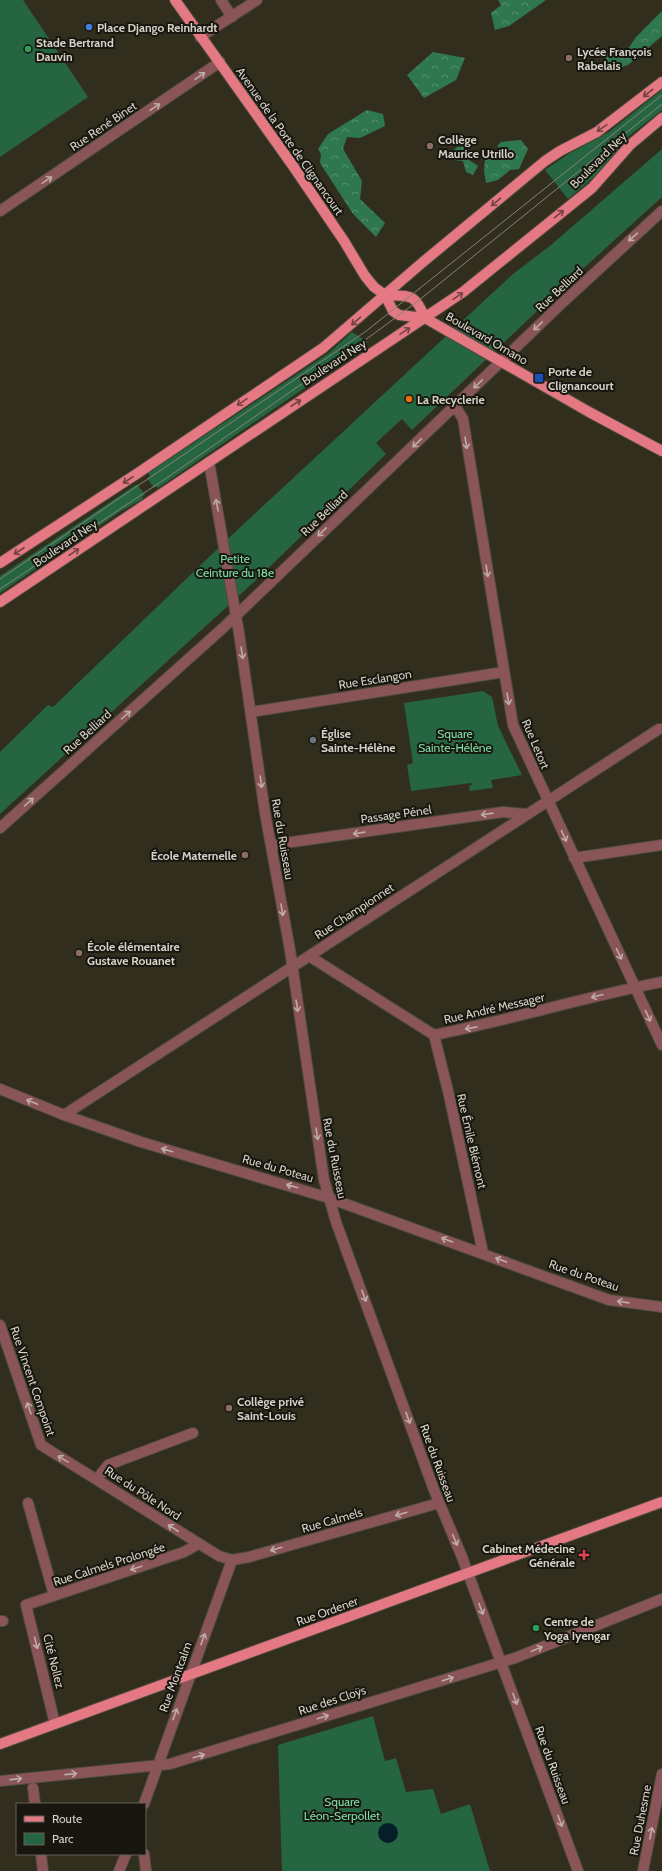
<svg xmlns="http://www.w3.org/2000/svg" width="662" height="1871" font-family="Cabin,sans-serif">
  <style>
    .green { fill: #266542 }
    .forest { fill: url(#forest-crowns) }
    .water { fill: #041f2a }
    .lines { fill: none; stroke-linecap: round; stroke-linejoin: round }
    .minor-casing { stroke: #4f4c3c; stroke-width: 12 }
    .major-casing { stroke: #4f4c3c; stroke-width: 12 }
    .minor { stroke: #8a5559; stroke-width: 10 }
    .major { stroke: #e47883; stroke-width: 10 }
    .tram { stroke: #868376; stroke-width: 1 }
    .oneway { stroke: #beaca6 }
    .oneway2 { stroke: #744243 }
    .shop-dot { fill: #3f7fe0; stroke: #18160f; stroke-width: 1.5 }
    .leisure-dot { fill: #2e9e5b; stroke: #18160f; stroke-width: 1.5 }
    .education-dot { fill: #8d6e63; stroke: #18160f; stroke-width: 1.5 }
    .transit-dot { fill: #1a4fb4; stroke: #18160f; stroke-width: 1.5 }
    .food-dot { fill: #e8710a; stroke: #18160f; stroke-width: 1.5 }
    .worship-dot { fill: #6b7280; stroke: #18160f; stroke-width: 1.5 }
    .health-dot { fill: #e0444e; stroke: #18160f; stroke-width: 1.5 }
    .labels { text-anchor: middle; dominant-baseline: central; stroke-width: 4; stroke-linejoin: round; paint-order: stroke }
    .poi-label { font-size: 12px; font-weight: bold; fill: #d4d2c7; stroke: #18160f; text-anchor: start }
    .street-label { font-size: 12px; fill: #d4d2c7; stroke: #18160f }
    .park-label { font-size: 12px; fill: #7de0a5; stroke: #18160f }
  </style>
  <defs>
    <pattern id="forest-crowns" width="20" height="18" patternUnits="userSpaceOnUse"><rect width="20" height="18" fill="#2f784f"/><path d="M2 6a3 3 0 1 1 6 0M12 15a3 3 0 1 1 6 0" fill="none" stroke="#56906f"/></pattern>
  </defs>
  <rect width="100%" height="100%" fill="#322e1d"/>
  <path class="green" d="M 0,0 L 23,0 L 88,97 L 0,157 Z
    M 662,90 L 662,110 L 629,136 L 595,176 L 568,199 L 545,170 L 570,153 L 609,132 Z
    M 662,149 L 662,197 L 554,295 L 412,430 L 402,419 L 376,443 L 386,454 L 254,582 L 0,814 L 0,752 L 48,705 L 53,707 L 234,533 L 513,274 L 551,245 Z
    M 352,332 L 368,342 L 361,348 L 362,351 L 338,365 L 158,488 L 157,486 L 154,488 L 147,478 L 150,476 L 148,473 L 329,353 Z
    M 137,484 L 145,495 L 142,497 L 143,499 L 121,511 L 0,593 L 0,576 Z
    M 483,691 L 492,697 L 498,726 L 522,775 L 491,780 L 493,788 L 470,791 L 469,786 L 472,785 L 471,783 L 411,791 L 407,765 L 413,763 L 404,703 Z
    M 373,1716 L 385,1761 L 396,1758 L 406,1792 L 433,1789 L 441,1814 L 470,1804 L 490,1871 L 282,1871 L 278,1745 Z"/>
  <path class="forest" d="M 498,0 L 546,0 L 509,26 L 495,30 L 491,13 L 501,5 Z
    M 662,11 L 662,36 L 628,65 L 612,70 L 606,61 L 607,52 L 626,52 L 636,37 Z
    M 433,52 L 465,58 L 456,80 L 424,98 L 407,75 Z
    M 367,110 L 383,114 L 385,126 L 360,138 L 347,137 L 343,149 L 362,181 L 360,199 L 385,223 L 376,237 L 353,214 L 320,163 L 321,154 L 318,149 L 328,134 Z
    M 521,140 L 528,149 L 519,169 L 510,170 L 498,180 L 486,183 L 484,171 L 485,159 L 501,159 L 506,151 L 497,146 L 501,142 Z
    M 469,146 L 469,160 L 478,166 L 473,175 L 466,172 L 463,161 L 453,160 L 449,154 L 457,147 Z"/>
  <path class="water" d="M378 1833a10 10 0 1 1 20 0a10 10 0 1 1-20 0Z"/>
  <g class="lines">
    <g class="minor-casing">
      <path id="minor" d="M 221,0 L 232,17
        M 200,37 L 257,0
        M 0,211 L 220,62
        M 455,406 L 463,419 L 513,725 L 662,1045
        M 209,462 L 239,633 L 265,813 L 290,950 L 324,1180 L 336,1222 L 434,1490 L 462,1557 L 578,1871
        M 251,712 L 504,672
        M 0,828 L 224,627 L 560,305 L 662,211
        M 271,845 L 503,812 L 526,814
        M 574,858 L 662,845
        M 309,956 L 434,1035 C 510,1020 585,997 662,982
        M 434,1035 L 449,1095 L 483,1253
        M 0,1089 L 64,1115 L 141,1142 L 329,1198 L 609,1300 L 662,1307
        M 64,1115 L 659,729
        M 0,1325 L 41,1445 L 219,1556 L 232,1560 L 249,1557 L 439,1503
        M 97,1479 L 108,1465 L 193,1433
        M 28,1503 L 54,1595
        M 0,1621 L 3,1621
        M 55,1724 L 26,1605 L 184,1552 L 198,1544
        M 0,1781 L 170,1764 L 515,1658 L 662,1599
        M 33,1788 L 35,1804
        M 144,1804 L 232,1560
        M 41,1854 L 43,1871
        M 144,1854 L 146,1871
        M 119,1871 L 126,1854
        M 643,1871 L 662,1774"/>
    </g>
    <g class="major-casing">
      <path id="major" d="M 175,0 L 293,166 L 344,241 L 365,276 L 374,287 L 385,295 L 393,311 L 399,315 L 425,318 L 589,412 L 662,451
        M 385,295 C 411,297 414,292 425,318
        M 0,563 L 138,473 L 323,348 L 423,262 L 545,161 L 560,151 L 597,132 L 662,82
        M 0,602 L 463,292 L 592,188 L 630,145 L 662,118
        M 0,1744 L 662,1502"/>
    </g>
    <use href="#minor" class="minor"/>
    <use href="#major" class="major"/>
    <path class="tram" d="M 0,579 L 365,332 L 662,95
      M 0,589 L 171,475 L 372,335 L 418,301 L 662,104"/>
  </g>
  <defs><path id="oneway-shaft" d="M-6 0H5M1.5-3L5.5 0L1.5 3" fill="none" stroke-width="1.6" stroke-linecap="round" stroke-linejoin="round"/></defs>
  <g class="oneway">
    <use href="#oneway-shaft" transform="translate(200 76) rotate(-35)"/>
    <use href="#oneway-shaft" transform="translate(155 107) rotate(-34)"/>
    <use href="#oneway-shaft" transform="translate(47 180) rotate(-34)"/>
    <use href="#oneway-shaft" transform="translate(633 237) rotate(139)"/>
    <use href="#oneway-shaft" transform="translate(538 326) rotate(136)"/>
    <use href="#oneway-shaft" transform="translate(478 384) rotate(136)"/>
    <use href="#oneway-shaft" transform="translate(417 443) rotate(136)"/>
    <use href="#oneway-shaft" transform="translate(466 443) rotate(81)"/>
    <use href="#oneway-shaft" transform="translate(217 505) rotate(-101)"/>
    <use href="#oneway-shaft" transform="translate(322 532) rotate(136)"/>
    <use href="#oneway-shaft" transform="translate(487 571) rotate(81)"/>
    <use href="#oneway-shaft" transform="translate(242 653) rotate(81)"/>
    <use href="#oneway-shaft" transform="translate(508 699) rotate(81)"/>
    <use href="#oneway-shaft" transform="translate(126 715) rotate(-42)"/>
    <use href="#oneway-shaft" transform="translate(261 782) rotate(82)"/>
    <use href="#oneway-shaft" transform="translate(29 802) rotate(-42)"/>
    <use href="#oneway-shaft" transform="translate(487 814) rotate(172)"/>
    <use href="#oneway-shaft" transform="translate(359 833) rotate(172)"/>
    <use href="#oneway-shaft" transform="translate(564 836) rotate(65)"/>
    <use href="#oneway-shaft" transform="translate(282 910) rotate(80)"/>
    <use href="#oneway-shaft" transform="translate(619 954) rotate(65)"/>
    <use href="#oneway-shaft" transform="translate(597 996) rotate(165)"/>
    <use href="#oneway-shaft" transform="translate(297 1006) rotate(81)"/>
    <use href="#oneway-shaft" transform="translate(648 1016) rotate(65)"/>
    <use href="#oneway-shaft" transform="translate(471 1028) rotate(169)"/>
    <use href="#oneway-shaft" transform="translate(32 1102) rotate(-157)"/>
    <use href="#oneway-shaft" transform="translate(317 1134) rotate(81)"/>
    <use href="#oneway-shaft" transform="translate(167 1150) rotate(-164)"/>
    <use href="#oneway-shaft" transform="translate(292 1186) rotate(-164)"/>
    <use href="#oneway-shaft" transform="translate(447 1240) rotate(-160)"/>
    <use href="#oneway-shaft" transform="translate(501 1260) rotate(-160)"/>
    <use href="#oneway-shaft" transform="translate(364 1296) rotate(70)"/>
    <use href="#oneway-shaft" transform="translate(623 1302) rotate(-172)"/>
    <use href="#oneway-shaft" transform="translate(29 1408) rotate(-109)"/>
    <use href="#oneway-shaft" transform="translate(408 1418) rotate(70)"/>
    <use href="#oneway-shaft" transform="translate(63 1459) rotate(-149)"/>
    <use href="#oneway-shaft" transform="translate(401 1514) rotate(164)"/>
    <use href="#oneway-shaft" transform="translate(173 1528) rotate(-147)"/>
    <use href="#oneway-shaft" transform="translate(455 1540) rotate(67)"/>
    <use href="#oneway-shaft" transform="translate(276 1549) rotate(164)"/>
    <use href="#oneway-shaft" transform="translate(136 1568) rotate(162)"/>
    <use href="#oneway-shaft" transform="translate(481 1609) rotate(70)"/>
    <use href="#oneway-shaft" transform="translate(203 1639) rotate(-70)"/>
    <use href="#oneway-shaft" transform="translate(36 1643) rotate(76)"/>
    <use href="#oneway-shaft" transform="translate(537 1649) rotate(-22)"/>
    <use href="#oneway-shaft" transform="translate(448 1679) rotate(-17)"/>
    <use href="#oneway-shaft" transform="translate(515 1699) rotate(70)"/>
    <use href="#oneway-shaft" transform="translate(175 1714) rotate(-71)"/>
    <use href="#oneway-shaft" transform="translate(323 1717) rotate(-18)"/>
    <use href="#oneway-shaft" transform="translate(199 1756) rotate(-16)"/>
    <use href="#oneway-shaft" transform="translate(71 1774) rotate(-6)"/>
    <use href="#oneway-shaft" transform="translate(16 1779) rotate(-6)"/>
    <use href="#oneway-shaft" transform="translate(560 1821) rotate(70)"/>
    <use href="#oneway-shaft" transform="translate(651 1833) rotate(-79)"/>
  </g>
  <g class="oneway2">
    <use href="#oneway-shaft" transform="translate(648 93) rotate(142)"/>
    <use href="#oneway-shaft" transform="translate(602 128) rotate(145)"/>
    <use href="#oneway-shaft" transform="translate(496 202) rotate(141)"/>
    <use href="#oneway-shaft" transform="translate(559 214) rotate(-39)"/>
    <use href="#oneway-shaft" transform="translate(458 296) rotate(-34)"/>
    <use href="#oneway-shaft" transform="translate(356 321) rotate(139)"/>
    <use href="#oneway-shaft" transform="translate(405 331) rotate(-34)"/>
    <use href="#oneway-shaft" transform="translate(242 402) rotate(146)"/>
    <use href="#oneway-shaft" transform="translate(296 403) rotate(-33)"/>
    <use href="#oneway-shaft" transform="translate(128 480) rotate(147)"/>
    <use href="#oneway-shaft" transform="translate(19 551) rotate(147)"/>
    <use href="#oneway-shaft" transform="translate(74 552) rotate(-34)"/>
  </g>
  <circle class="shop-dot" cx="89" cy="27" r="4"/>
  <g class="leisure-dot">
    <circle cx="28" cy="49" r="4"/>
    <circle cx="536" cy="1628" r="4"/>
  </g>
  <g class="education-dot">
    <circle cx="569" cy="58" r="4"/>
    <circle cx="430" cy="146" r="4"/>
    <circle cx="245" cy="855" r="4"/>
    <circle cx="79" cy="953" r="4"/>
    <circle cx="229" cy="1408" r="4"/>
  </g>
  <rect class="transit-dot" x="534" y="373" width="10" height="10" rx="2"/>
  <circle class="food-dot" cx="409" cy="399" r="4"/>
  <circle class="worship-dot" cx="313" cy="740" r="4"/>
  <path class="health-dot" d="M582 1549h4v4h4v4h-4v4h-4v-4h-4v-4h4z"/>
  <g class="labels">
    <g class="poi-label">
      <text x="97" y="27">Place Django Reinhardt</text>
      <text x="36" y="42">Stade Bertrand<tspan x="36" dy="14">Dauvin</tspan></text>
      <text x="577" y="51">Lycée François<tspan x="577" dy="14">Rabelais</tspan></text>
      <text x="438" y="139">Collège<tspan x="438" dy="14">Maurice Utrillo</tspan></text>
      <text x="548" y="371">Porte de<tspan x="548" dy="14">Clignancourt</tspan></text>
      <text x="417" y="399">La Recyclerie</text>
      <text x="321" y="733">Église<tspan x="321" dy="14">Sainte-Hélène</tspan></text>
      <text x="237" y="855" text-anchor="end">École Maternelle</text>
      <text x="87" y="946">École élémentaire<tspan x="87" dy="14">Gustave Rouanet</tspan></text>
      <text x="237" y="1401">Collège privé<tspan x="237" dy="14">Saint-Louis</tspan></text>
      <text x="575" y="1548" text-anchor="end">Cabinet Médecine<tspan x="575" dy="14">Générale</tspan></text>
      <text x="544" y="1621">Centre de<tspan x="544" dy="14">Yoga Iyengar</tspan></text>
    </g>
    <g class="street-label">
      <text transform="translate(103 126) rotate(-34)">Rue René Binet</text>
      <text transform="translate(290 141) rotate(55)">Avenue de la Porte de Clignancourt</text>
      <text transform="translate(598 160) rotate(-45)">Boulevard Ney</text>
      <text transform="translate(559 289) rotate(-43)">Rue Belliard</text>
      <text transform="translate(487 338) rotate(30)">Boulevard Ornano</text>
      <text transform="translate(334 362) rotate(-33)">Boulevard Ney</text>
      <text transform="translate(324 513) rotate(-44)">Rue Belliard</text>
      <text transform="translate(65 543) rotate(-34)">Boulevard Ney</text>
      <text transform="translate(375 679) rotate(-9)">Rue Esclangon</text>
      <text transform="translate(87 732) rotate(-42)">Rue Belliard</text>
      <text transform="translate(536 744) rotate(67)">Rue Letort</text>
      <text transform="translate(396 814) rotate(-8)">Passage Pénel</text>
      <text transform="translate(283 839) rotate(80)">Rue du Ruisseau</text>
      <text transform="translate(354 911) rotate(-33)">Rue Championnet</text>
      <text transform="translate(494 1008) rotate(-13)">Rue André Messager</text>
      <text transform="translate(472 1141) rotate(77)">Rue Émile Blémont</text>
      <text transform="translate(335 1158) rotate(79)">Rue du Ruisseau</text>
      <text transform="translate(278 1168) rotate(16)">Rue du Poteau</text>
      <text transform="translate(584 1275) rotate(19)">Rue du Poteau</text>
      <text transform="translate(33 1381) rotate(71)">Rue Vincent Compoint</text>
      <text transform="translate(438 1463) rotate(70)">Rue du Ruisseau</text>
      <text transform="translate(143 1493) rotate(33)">Rue du Pôle Nord</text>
      <text transform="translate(332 1520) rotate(-16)">Rue Calmels</text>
      <text transform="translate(109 1564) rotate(-18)">Rue Calmels Prolongée</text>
      <text transform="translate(327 1611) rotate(-20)">Rue Ordener</text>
      <text transform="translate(54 1661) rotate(76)">Cité Nollez</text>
      <text transform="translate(175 1677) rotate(-70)">Rue Montcalm</text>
      <text transform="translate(332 1700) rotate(-18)">Rue des Cloÿs</text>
      <text transform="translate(553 1765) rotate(70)">Rue du Ruisseau</text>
      <text transform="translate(640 1820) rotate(-79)">Rue Duhesme</text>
    </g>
    <g class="park-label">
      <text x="235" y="558">Petite<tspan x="235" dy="14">Ceinture du 18e</tspan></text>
      <text x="455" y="733">Square<tspan x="455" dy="14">Sainte-Hélène</tspan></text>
      <text x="342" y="1801">Square<tspan x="342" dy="14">Léon-Serpollet</tspan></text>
    </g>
  </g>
  <rect x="16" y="1803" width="130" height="52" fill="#18160f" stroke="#636159"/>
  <rect x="24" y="1816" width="20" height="6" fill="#e47883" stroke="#636159"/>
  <text x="52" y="1823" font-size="12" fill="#d4d2c7">Route</text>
  <rect x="24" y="1833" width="20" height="12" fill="#266542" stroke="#636159"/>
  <text x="52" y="1843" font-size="12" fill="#d4d2c7">Parc</text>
</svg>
